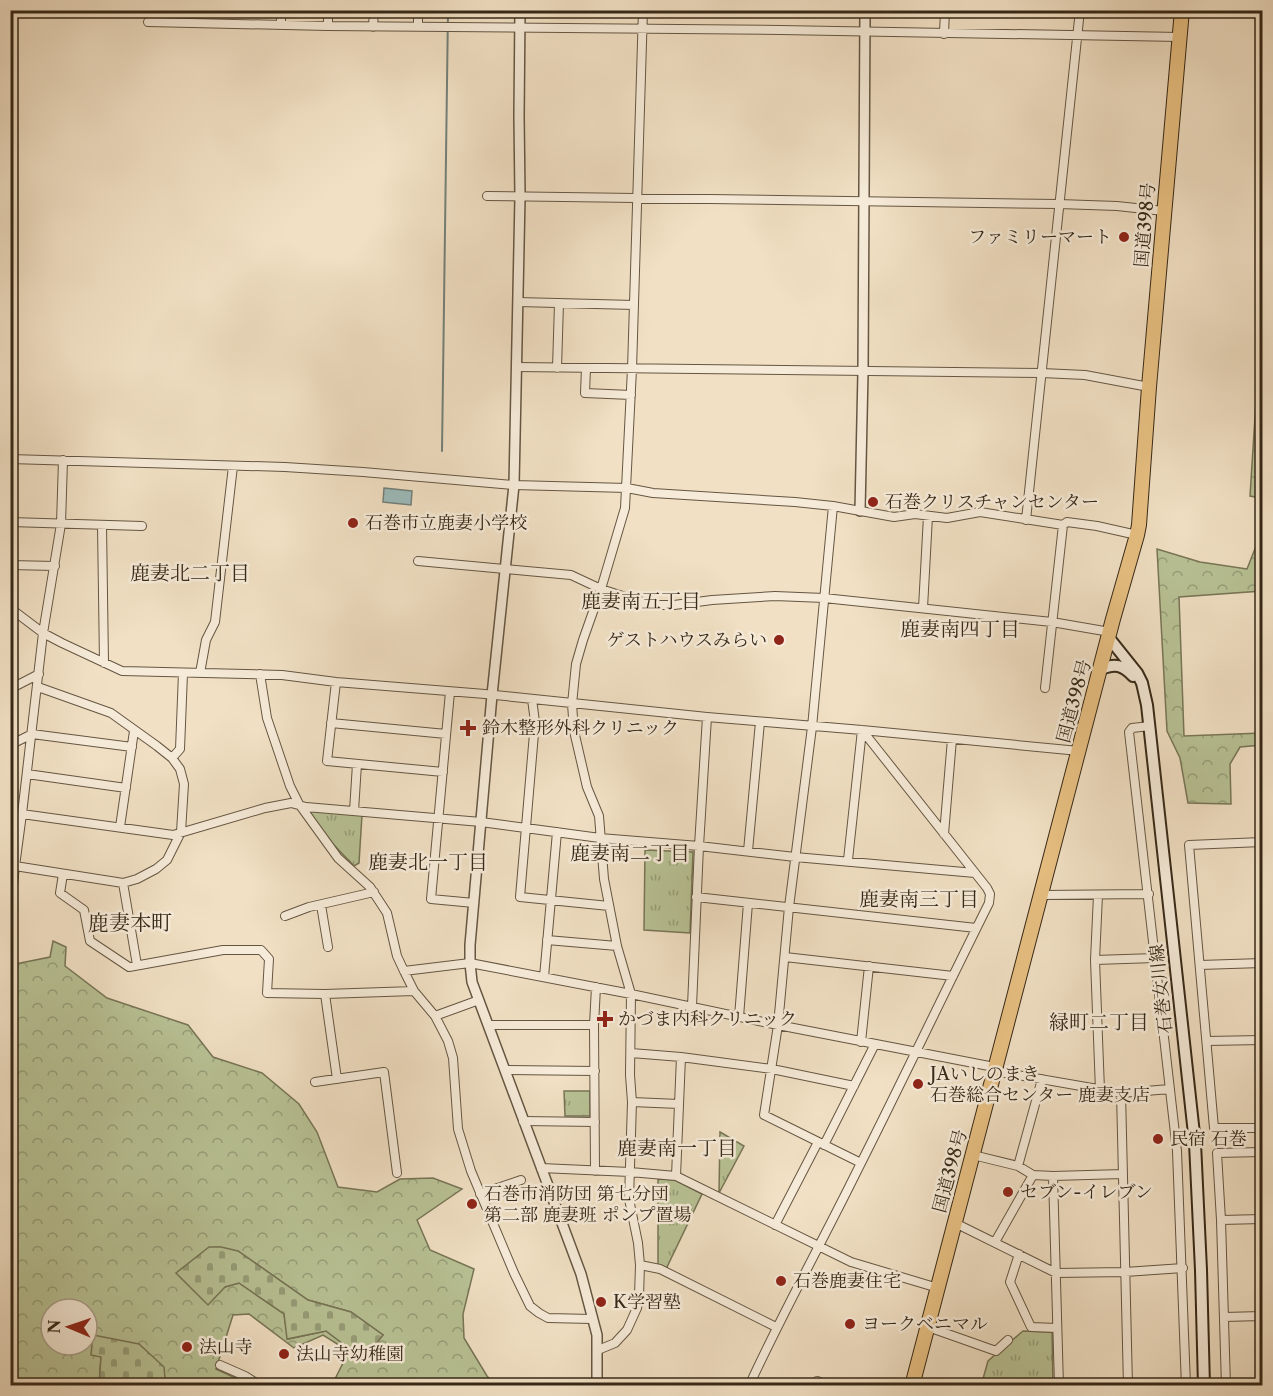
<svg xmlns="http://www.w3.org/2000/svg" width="1273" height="1396" font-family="'Libre Caslon Text','Noto Serif JP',serif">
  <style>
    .forest { fill: url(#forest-crowns); stroke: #777556; stroke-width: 1.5; fill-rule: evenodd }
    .cemetery { fill: url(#cemetery-stones); stroke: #777556; stroke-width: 1.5 }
    .park { fill: url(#park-tufts); stroke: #777556; stroke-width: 1.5 }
    .water { fill: #9cbbbb; stroke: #738079; stroke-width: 1.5 }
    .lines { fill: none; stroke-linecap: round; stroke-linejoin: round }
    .stream { stroke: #738079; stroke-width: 2 }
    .minor-casing { stroke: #655642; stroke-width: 10 }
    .tertiary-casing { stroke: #655642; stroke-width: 12 }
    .secondary-casing { stroke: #362817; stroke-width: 14 }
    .trunk-casing { stroke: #362817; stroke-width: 16 }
    .minor { stroke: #f6ebd9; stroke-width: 8 }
    .tertiary { stroke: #f6ebd9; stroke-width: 9 }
    .secondary { stroke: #f6ebd9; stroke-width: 10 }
    .trunk { stroke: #e8c082; stroke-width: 14 }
    .poi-dot { fill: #8f2418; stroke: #f6ebd9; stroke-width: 2 }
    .labels { text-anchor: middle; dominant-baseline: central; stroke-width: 5; stroke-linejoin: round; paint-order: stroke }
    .street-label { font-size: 18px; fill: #362817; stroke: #f6ebd9 }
    .poi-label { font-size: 18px; fill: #362817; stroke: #f6ebd9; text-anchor: start }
    .neighbourhood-label { font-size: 20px; fill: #362817; stroke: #f6ebd9 }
    .quarter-label { font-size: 21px; fill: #362817; stroke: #f6ebd9 }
  </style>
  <defs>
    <pattern id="forest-crowns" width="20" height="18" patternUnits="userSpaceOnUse" patternTransform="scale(1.5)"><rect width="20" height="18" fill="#b8c295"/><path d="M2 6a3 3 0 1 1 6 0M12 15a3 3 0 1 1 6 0" fill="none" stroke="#969e79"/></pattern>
    <pattern id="cemetery-stones" width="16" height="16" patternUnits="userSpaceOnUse" patternTransform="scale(1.5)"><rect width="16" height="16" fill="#b8c295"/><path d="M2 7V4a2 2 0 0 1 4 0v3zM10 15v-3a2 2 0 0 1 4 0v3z" fill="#969e79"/></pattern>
    <pattern id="park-tufts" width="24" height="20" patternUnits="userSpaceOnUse" patternTransform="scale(1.5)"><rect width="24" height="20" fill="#b8c295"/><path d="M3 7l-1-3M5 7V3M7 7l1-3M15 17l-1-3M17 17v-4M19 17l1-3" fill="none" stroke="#969e79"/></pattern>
  </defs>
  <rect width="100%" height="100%" fill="#f1e0c4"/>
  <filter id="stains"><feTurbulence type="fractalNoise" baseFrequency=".00333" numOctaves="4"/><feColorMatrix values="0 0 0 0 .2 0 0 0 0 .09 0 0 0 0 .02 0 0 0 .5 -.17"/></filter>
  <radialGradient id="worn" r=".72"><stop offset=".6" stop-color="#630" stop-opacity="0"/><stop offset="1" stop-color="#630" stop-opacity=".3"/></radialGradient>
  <path class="forest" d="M 1262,306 L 1262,498 L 1250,496 Z
    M 1262,531 L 1262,591 L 1179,597 L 1184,736 L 1262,733 L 1262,745 L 1240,747 L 1230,764 L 1231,804 L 1188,803 L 1180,758 L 1167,731 L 1157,549 L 1200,562 L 1247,569 Z
    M 53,941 L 66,947 L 65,966 L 107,998 L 188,1025 L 213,1057 L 262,1073 L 299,1104 L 317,1132 L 338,1187 L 377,1192 L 400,1179 L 433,1178 L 462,1189 L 417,1220 L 430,1250 L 474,1269 L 463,1314 L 464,1338 L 487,1376 L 495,1385 L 333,1385 L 334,1381 L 346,1357 L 347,1350 L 323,1335 L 294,1348 L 249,1314 L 233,1315 L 216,1369 L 251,1385 L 232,1385 L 223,1379 L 189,1381 L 175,1385 L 164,1379 L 139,1344 L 91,1355 L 101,1356 L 99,1385 L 11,1385 L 10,965 L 50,957 ZM 238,1251 L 308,1300 L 351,1312 L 383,1335 L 359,1356 L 326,1331 L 288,1339 L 284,1314 L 239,1283 L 225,1287 ZM 51,1309 L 87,1309 L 87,1345 L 51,1345 Z"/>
  <path class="cemetery" d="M 209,1247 L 221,1247 L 238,1251 L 308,1300 L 351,1312 L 383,1335 L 368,1355 L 359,1356 L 326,1331 L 287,1339 L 284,1314 L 239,1283 L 225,1287 L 208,1305 L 176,1273 Z
    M 93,1335 L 139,1344 L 164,1367 L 165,1378 L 175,1385 L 99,1385 L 101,1357 L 91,1355 Z
    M 223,1379 L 232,1385 L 176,1385 L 189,1381 Z"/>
  <path class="park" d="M 307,810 L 362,815 L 359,863 L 354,866 L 332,843 Z
    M 645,850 L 693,852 L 690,933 L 644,930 Z
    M 564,1091 L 590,1091 L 590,1116 L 565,1116 Z
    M 720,1132 L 744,1146 L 719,1193 Z
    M 658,1179 L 675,1180 L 702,1194 L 666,1269 L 658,1266 Z
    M 1023,1331 L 1052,1332 L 1053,1385 L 981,1386 L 988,1361 Z"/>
  <path class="water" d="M 384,488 L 412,491 L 411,505 L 383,502 Z"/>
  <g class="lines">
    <path class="stream" d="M 442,451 L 448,10"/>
    <g class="minor-casing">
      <path id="minor" d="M 148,22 L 328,26 L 781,30 L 1180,37
        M 281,25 L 281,10
        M 328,26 L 328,10
        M 418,26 L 418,10
        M 373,27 L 374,10
        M 944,34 L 945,10
        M 487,196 L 1059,204 L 1117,206 L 1164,211
        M 518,302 L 634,305
        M 516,367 L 1042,373 L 1085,375 L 1149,387
        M 557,368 L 559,303
        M 586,368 L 585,393 L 631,395
        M 10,459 L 285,467 L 363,472 L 514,485 L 627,488 L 653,493 L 795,502 L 833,506 L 894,517 L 915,514 L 947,518 L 980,512 L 1063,525 L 1067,522 L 1097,526 L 1137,535
        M 833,506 L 812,727 L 789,907 L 778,1025 L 764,1115 L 861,1163
        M 1026,520 L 1080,10
        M 10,522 L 142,526
        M 102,525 L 104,663
        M 418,561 L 571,575 L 601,589 L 638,601 L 657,605 L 674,605 L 712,600 L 775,596 L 824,598 L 1052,622 L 1110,632
        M 10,565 L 55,566
        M 10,608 L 43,633 L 62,643 L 122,671 L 282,675 L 336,682 L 485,694 L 707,717 L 862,730 L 1079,751
        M 923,608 L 928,516
        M 200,673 L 206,640 L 215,622 L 233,466
        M 260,674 L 267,718 L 290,786 L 299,804 L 338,858 L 370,887 L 387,913 L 397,956 L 404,971 L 414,991 L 435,1016 L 448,1041 L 453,1058 L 458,1129 L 471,1171 L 514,1273 L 530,1306 L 539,1313 L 548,1318 L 592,1319
        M 336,682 L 327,761 L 443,772
        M 1045,688 L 1063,525
        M 10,689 L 39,674
        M 450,692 L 431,899 L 474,903
        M 532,699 L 535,722 L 520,897 L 609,906
        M 331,723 L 446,734
        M 1150,726 L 1132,728 L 1129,732 L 1177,1151 L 1186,1386
        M 10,745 L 32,734 L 132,747
        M 172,758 L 180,749 L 183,673
        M 27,774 L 126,788
        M 354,811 L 357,764
        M 22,814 L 173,835 L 265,808 L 291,803 L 306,807 L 481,822 L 600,838 L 699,846 L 795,857 L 975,873
        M 120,827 L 134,731
        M 944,834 L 952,739
        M 1262,842 L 1189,845 L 1214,1128 L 1262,1128
        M 748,851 L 760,722
        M 848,860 L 862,730
        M 15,866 L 123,883 L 137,879 L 156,869 L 167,860 L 181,832 L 184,784 L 180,769 L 172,758 L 157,746 L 111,713 L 38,687
        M 63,874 L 60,893 L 84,910 L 90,941 L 129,967 L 223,950 L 261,950 L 269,959 L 267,993 L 325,994 L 414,991
        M 123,883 L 137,965
        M 1041,895 L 1149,894
        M 1098,895 L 1095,960 L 1100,1090
        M 696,897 L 976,928
        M 321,905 L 328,947
        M 10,912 L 15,866 L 22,814 L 43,633 L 61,524 L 63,460
        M 285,916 L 309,907 L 374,892
        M 547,940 L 617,946
        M 785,957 L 953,976
        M 1095,960 L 1155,958
        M 1200,965 L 1262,963
        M 404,971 L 470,963 L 631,994 L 778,1025 L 989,1066 L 1000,1072 L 1121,1093 L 1170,1089
        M 544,977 L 557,832
        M 325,994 L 337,1079
        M 692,1006 L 699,846 L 707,717
        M 435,1016 L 479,1000
        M 739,1017 L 748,903
        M 489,1025 L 594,1025
        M 1207,1041 L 1262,1040
        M 861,1042 L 869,966
        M 631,1053 L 681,1057 L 772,1069 L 854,1086
        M 505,1070 L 595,1071
        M 315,1082 L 384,1072 L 397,1173
        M 1121,1093 L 1128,1386
        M 632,1102 L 679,1104
        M 523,1121 L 595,1122
        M 824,1145 L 875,1044
        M 973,1155 L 1018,1166 L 1033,1175 L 1053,1176 L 1123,1174
        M 1018,1166 L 1042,1079
        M 541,1168 L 630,1172 L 676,1176 L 851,1262 L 938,1288
        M 595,1171 L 594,1025 L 596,987
        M 676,1176 L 681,1057
        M 1053,1176 L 1059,1386
        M 480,1194 L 521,1180
        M 1221,1220 L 1262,1219
        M 955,1223 L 1056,1273 L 1125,1272 L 1183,1268
        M 775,1225 L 818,1142
        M 995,1242 L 1033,1175
        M 1019,1254 L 1010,1282 L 1031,1327 L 1057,1328
        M 640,1265 L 660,1269 L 776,1327
        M 1224,1317 L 1262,1316
        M 928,1327 L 996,1351 L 1008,1340
        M 598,1350 L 615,1343 L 627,1330 L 637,1308 L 639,1296 L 640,1265 L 638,1243 L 629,1199 L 632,1102 L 630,1075 L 631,994 L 617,946 L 604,879 L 599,816 L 587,787 L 574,731 L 572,704 L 576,664 L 583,640 L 601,589 L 625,508 L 632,369 L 643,10
        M 220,1365 L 245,1376 L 261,1386
        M 817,1381 L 830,1386
        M 749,1386 C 782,1314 821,1244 856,1173 C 901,1084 944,993 989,903 L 990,894 L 987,888 L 862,730
        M 1226,1386 L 1221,1220 L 1217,1153 L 1262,1152"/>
    </g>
    <g class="tertiary-casing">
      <path id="tertiary" d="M 520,10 L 519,116 L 520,197 L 514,485 L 492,695 L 470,945 L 470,963 L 472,982 L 581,1274 L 597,1335 L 597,1386
        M 860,511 L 863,372 L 865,10"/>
    </g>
    <g class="secondary-casing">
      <path id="secondary" d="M 1109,638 L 1137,673 L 1142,683 L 1147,705 L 1195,1143 L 1201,1270 L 1204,1386
        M 1101,669 C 1115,663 1123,665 1133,676"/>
    </g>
    <g class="trunk-casing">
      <path id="trunk" d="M 912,1386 L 1113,619 L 1137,535 L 1139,525 L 1149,387 L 1182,10"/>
    </g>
    <use href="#minor" class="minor"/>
    <use href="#tertiary" class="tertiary"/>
    <use href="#secondary" class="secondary"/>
    <use href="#trunk" class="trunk"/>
  </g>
  <g class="poi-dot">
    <circle cx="1124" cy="237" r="6"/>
    <circle cx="873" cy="502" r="6"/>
    <circle cx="353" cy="523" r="6"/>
    <circle cx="779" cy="640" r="6"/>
    <path d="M465 719h6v6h6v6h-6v6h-6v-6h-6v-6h6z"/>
    <path d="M602 1010h6v6h6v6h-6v6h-6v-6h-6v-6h6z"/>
    <circle cx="918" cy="1084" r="6"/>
    <circle cx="1158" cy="1139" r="6"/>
    <circle cx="1008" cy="1192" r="6"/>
    <circle cx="472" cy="1204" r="6"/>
    <circle cx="781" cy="1281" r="6"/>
    <circle cx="601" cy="1302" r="6"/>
    <circle cx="850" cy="1324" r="6"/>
    <circle cx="187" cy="1347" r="6"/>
    <circle cx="284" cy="1354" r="6"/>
  </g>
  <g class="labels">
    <g class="street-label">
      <text transform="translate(1145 225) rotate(-85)">国道398号</text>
      <text transform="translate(1074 701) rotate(-75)">国道398号</text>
      <text transform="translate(1161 989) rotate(-96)">石巻女川線</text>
      <text transform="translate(950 1171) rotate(-75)">国道398号</text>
    </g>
    <g class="poi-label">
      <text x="1112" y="237" text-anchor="end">ファミリーマート</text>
      <text x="885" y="502">石巻クリスチャンセンター</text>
      <text x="365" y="523">石巻市立鹿妻小学校</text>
      <text x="767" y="640" text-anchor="end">ゲストハウスみらい</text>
      <text x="482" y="728">鈴木整形外科クリニック</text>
      <text x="618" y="1019">かづま内科クリニック</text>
      <text x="930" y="1074">JAいしのまき<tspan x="930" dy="21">石巻総合センター 鹿妻支店</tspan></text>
      <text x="1170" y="1139">民宿 石巻</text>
      <text x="1020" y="1192">セブン-イレブン</text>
      <text x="484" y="1194">石巻市消防団 第七分団<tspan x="484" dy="21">第二部 鹿妻班 ポンプ置場</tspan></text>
      <text x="793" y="1281">石巻鹿妻住宅</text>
      <text x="613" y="1302">K学習塾</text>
      <text x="862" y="1324">ヨークベニマル</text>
      <text x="199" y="1347">法山寺</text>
      <text x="296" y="1354">法山寺幼稚園</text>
    </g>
    <g class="neighbourhood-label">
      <text x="190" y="573">鹿妻北二丁目</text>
      <text x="641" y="601">鹿妻南五丁目</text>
      <text x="960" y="629">鹿妻南四丁目</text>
      <text x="630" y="853">鹿妻南二丁目</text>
      <text x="428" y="862">鹿妻北一丁目</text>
      <text x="919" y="899">鹿妻南三丁目</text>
      <text x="1099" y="1022">緑町二丁目</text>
      <text x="677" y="1148">鹿妻南一丁目</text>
    </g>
    <g class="quarter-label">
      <text x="130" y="922">鹿妻本町</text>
    </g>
  </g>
  <rect width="1273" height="1396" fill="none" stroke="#f1e0c4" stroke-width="36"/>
  <rect x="12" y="12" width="1249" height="1372" fill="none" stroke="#362817" stroke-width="3"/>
  <rect x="18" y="18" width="1237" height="1360" fill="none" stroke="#362817" stroke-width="1.5"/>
  <g transform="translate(69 1327) rotate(272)"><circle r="28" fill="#f6ebd9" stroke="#a99d8b" stroke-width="1.5"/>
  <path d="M0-4.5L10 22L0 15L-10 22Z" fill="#8f2418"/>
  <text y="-9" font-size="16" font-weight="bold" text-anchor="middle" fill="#362817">N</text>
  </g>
  <rect width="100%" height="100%" filter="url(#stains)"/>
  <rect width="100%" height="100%" fill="url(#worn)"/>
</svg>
